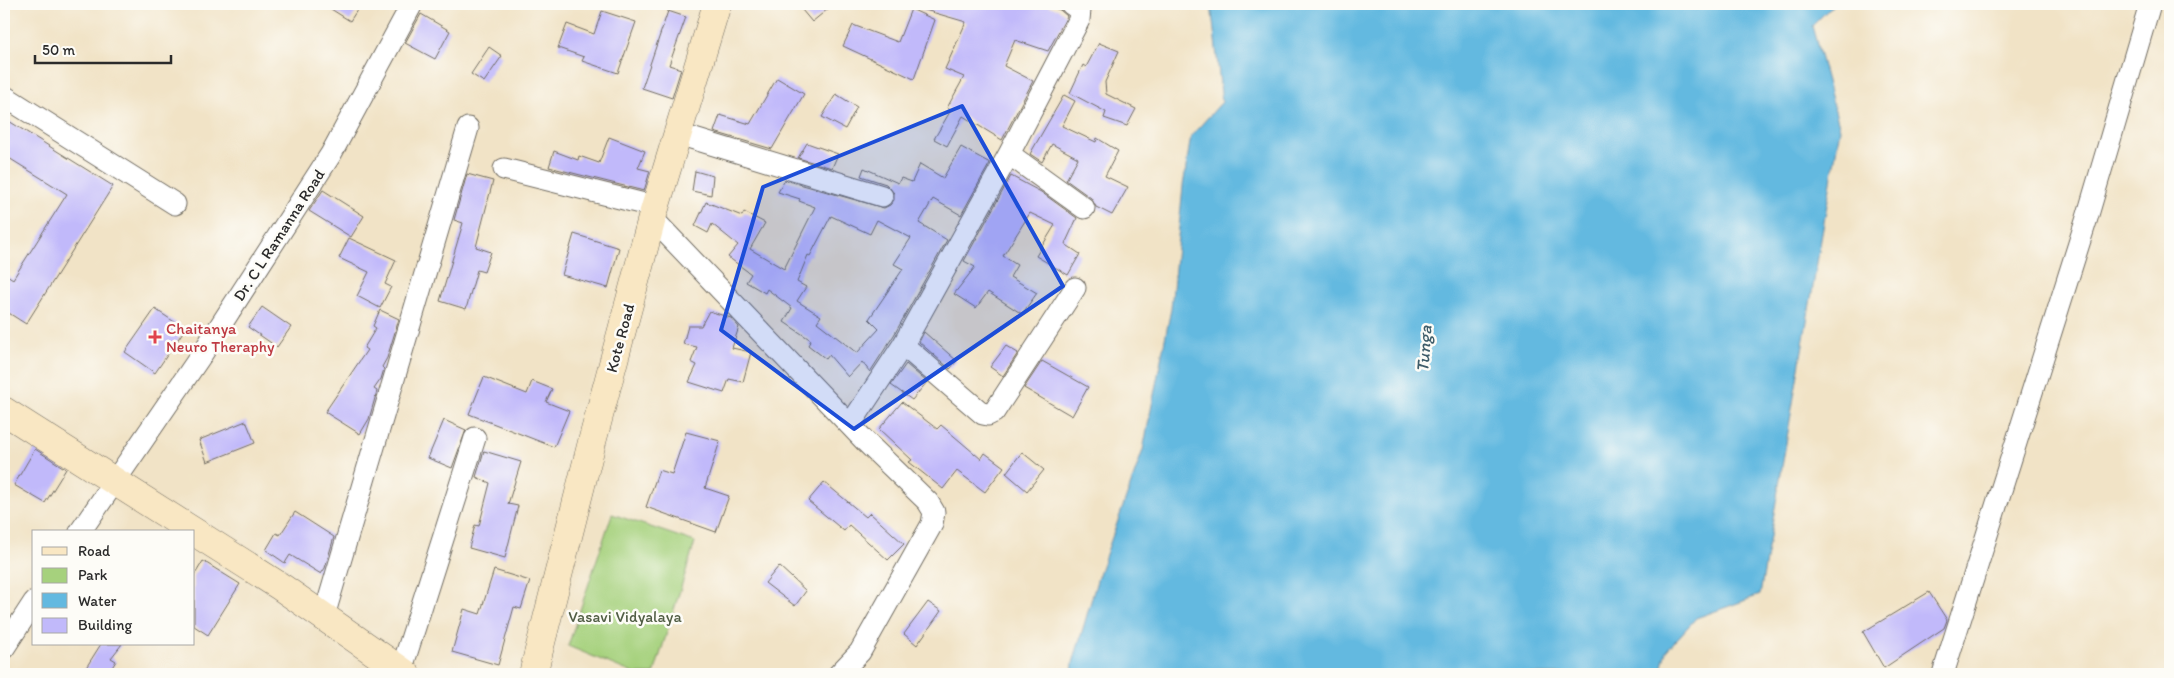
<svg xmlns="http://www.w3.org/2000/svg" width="2174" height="678" font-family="Itim,sans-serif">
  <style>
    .green { fill: #a6d17d; stroke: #687e54 }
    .water { fill: #63b9e0; stroke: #477286 }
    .building { fill: #c1b9fa; fill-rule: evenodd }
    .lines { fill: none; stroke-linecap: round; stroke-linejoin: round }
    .street-casing { stroke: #706b61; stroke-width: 23 }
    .secondary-casing { stroke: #706b61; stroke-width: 29 }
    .street { stroke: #fff; stroke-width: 21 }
    .secondary { stroke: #f9e7c3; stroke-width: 28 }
    .marked { fill: #1d4ed8; fill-opacity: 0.2; stroke: #1d4ed8; stroke-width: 4; stroke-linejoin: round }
    .health-dot { fill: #e0444e; stroke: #fdfcf7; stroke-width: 2 }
    .labels { text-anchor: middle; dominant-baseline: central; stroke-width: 5; stroke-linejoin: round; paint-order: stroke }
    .street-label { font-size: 16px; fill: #2b2b2b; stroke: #fdfcf7 }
    .health-label { font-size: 16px; fill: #be3a42; stroke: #fdfcf7; text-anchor: start }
    .park-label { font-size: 16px; fill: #505d44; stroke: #fdfcf7 }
    .water-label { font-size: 18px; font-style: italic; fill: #3f5d6a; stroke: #fdfcf7 }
  </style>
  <rect width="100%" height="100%" fill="#fdfcf7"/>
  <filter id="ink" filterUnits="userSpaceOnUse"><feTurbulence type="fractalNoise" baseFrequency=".02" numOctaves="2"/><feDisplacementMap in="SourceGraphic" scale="10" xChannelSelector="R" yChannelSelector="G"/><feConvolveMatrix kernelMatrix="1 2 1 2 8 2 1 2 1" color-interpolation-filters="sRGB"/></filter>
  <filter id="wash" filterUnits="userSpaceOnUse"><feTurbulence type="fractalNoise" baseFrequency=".0096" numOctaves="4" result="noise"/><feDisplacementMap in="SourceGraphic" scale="20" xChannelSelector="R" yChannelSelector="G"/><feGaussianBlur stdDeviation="1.12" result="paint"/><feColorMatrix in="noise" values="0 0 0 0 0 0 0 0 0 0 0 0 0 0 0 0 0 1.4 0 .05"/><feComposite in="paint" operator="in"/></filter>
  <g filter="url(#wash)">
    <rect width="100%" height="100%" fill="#f1e3c6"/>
    <path class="green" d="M 612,514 L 695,542 L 654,674 L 635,674 L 568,646 Z"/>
    <path class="water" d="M 1211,4 L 1834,4 L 1812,26 L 1840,129 L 1760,595 L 1696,618 L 1666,651 L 1660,674 L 1072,674 L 1073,663 L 1098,577 L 1143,450 L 1171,309 L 1183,186 L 1191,136 L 1222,102 Z"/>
    <g id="blocks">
      <path class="building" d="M 323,4 L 361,4 L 350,21 Z
        M 797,4 L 834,4 L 812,22 Z
        M 918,4 L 1043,4 L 1060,10 L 1067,16 L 1048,51 L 1015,40 L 1004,66 L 1033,81 L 1002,140 L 963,116 L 947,146 L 934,139 L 951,110 L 947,108 L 964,77 L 945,69 L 966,22 L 918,8 Z
        M 911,9 L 935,20 L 914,79 L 843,46 L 853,25 L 898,42 Z
        M 602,11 L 636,22 L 618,73 L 582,61 L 584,57 L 558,48 L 567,24 L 594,34 Z
        M 668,11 L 686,17 L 669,65 L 681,69 L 672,98 L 642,88 Z
        M 421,14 L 450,31 L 435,59 L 405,43 Z
        M 1099,43 L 1119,51 L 1105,82 L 1106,94 L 1136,109 L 1127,126 L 1104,118 L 1106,112 L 1070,93 L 1083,65 L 1086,67 Z
        M 489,47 L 502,56 L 484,82 L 471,74 Z
        M 777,78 L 804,94 L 772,149 L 714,132 L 720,115 L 750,124 Z
        M 836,94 L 857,107 L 845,129 L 822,117 Z
        M 1064,95 L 1075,101 L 1062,126 L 1096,142 L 1097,138 L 1118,151 L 1105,176 L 1128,187 L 1112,215 L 1096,207 L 1091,198 L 1066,180 L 1078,158 L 1052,144 L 1042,162 L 1030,154 Z
        M 4,118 L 113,186 L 26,324 L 4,310 L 4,273 L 13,279 L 67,194 L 4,155 Z
        M 609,137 L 645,151 L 638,168 L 650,171 L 644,191 L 549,167 L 554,151 L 578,160 L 579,156 L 599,163 Z
        M 807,143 L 838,154 L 832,168 L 798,158 Z
        M 961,147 L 990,163 L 961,215 L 933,199 L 919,223 L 947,240 L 894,335 L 870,372 L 862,362 L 848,377 L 829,355 L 826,359 L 808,345 L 811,340 L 784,322 L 792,308 L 767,289 L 765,293 L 746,282 L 751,274 L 728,257 L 738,245 L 712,224 L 708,233 L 695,226 L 706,202 L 742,216 L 744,212 L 765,223 L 750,249 L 784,269 L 815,207 L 799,201 L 800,199 L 778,192 L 785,180 L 884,208 L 890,205 L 894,200 L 894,193 L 886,184 L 861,176 L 864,168 L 898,183 L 901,178 L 912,182 L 920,164 L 943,178 ZM 831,216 L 870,234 L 877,220 L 911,238 L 894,264 L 903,269 L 869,319 L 879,329 L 857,353 L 817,322 L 821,316 L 797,301 L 806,287 L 797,282 L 808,255 L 810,256 Z
        M 695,171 L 713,176 L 711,195 L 692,191 Z
        M 467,174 L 493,181 L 476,247 L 491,252 L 484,272 L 477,270 L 466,309 L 440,301 L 463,223 L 454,220 Z
        M 1011,176 L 1041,192 L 1077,218 L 1065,244 L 1080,254 L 1068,275 L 1036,256 L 1055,225 L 1030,213 L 1003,256 L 1017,265 L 1010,277 L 1037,293 L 1022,314 L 988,292 L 976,308 L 954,294 L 975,267 L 964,261 Z
        M 323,190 L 364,216 L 351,237 L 309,211 Z
        M 574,234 L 619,248 L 608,288 L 562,275 Z
        M 349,238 L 396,260 L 385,284 L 391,287 L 380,308 L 357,296 L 369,272 L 339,258 Z
        M 262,307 L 291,327 L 277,347 L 248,327 Z
        M 155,309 L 185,329 L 155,373 L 125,352 Z
        M 380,310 L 399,319 L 387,358 L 382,367 L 384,369 L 381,379 L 374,389 L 377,391 L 369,419 L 360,434 L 325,412 L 367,350 L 364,348 L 376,328 L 373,326 Z
        M 709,311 L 731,318 L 739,327 L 732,348 L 751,352 L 743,382 L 729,379 L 724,393 L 689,382 L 697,365 L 691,362 L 697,347 L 683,344 L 688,326 L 701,326 Z
        M 924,332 L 957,361 L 950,369 L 919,342 Z
        M 1006,346 L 1018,353 L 1003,376 L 990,367 Z
        M 1042,361 L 1088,387 L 1072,416 L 1024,388 Z
        M 906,364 L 927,382 L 912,400 L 891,385 Z
        M 484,377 L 527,394 L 532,381 L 552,389 L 546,402 L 569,411 L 554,447 L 469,414 Z
        M 902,402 L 937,429 L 941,425 L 981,459 L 985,453 L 1004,467 L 985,492 L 957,471 L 943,489 L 909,462 L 912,460 L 879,429 Z
        M 444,420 L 466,430 L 452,468 L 428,458 Z
        M 246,421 L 255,443 L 207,462 L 199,440 Z
        M 686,432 L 720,441 L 705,488 L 729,496 L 716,532 L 646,507 L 659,470 L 672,474 Z
        M 35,449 L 66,469 L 45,503 L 14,485 Z
        M 484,451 L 521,462 L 508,504 L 518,506 L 505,558 L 469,548 L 475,525 L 479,526 L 490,483 L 476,477 Z
        M 1022,452 L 1044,470 L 1027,491 L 1006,473 Z
        M 824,482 L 866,517 L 870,513 L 904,544 L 888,560 L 849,525 L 844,531 L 808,501 Z
        M 295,512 L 334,537 L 325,568 L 321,574 L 290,555 L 285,563 L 266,550 L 276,533 L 280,535 Z
        M 203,561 L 240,584 L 208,635 L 194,626 L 194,576 Z
        M 779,566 L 806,591 L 795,606 L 765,583 Z
        M 494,570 L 530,581 L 521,609 L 514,607 L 498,665 L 452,652 L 464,609 L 480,614 Z
        M 1929,592 L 1947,620 L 1944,628 L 1884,668 L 1863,632 Z
        M 928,602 L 941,611 L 917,645 L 904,634 Z
        M 101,644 L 122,644 L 111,658 L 116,661 L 108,674 L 82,674 Z"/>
    </g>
  </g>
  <g filter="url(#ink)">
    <use href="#blocks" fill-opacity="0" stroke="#706b61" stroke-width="1"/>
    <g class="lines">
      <g class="street-casing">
        <path id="street" d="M 4,96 L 175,204
          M 678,134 L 882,196
          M 1009,154 L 1084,208
          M 504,169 L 656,207
          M 652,218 L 866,442 L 928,502 L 934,512 L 932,524 L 860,652 L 839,674
          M 903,345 L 983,414 L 988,415 L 994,412 L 1075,288
          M 850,425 L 903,345 L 1009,154 L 1079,20 L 1080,10 L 1071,4
          M 80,532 L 202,354 L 331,154 L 412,4
          M 324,616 L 468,128
          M 4,648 L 34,602
          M 401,671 L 475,438
          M 1943,674 L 2087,218 L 2150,4"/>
      </g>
      <g class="secondary-casing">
        <path id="secondary" d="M 4,411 L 281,587 L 406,674
          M 533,674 L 592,442 L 652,218 L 717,4"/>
      </g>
      <use href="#street" class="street"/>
      <use href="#secondary" class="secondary"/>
    </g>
  </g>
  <path class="marked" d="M 962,106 L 1063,286 L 854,429 L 721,330 L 763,187 Z"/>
  <path class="health-dot" d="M152.5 329.5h5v5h5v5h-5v5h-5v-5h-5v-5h5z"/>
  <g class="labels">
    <g class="street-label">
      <text transform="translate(279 235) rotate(-57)">Dr. C L Ramanna Road</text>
      <text transform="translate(620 338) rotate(-75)">Kote Road</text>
    </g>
    <g class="health-label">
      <text x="166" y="328">Chaitanya<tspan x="166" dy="18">Neuro Theraphy</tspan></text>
    </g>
    <g class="park-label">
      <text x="625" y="616">Vasavi Vidyalaya</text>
    </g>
    <g class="water-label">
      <text transform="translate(1424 349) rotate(-86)">Tunga</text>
    </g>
  </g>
  <rect width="2174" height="678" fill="none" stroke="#fdfcf7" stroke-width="20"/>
  <rect x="32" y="530" width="162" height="115" fill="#fdfcf7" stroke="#a9a8a5"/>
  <rect x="42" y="547" width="25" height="8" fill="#f9e7c3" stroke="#a9a8a5"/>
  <text x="78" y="556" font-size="15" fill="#2b2b2b">Road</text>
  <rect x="42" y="568" width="25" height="15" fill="#a6d17d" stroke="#a9a8a5"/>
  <text x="78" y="580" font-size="15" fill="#2b2b2b">Park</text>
  <rect x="42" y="593" width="25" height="15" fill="#63b9e0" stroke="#a9a8a5"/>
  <text x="78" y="606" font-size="15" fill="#2b2b2b">Water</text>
  <rect x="42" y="618" width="25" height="15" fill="#c1b9fa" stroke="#a9a8a5"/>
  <text x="78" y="630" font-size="15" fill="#2b2b2b">Building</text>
  <path d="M35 55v8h136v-8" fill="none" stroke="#2b2b2b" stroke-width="2.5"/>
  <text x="42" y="55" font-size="15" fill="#2b2b2b" stroke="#fdfcf7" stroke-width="4" paint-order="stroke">50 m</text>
</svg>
